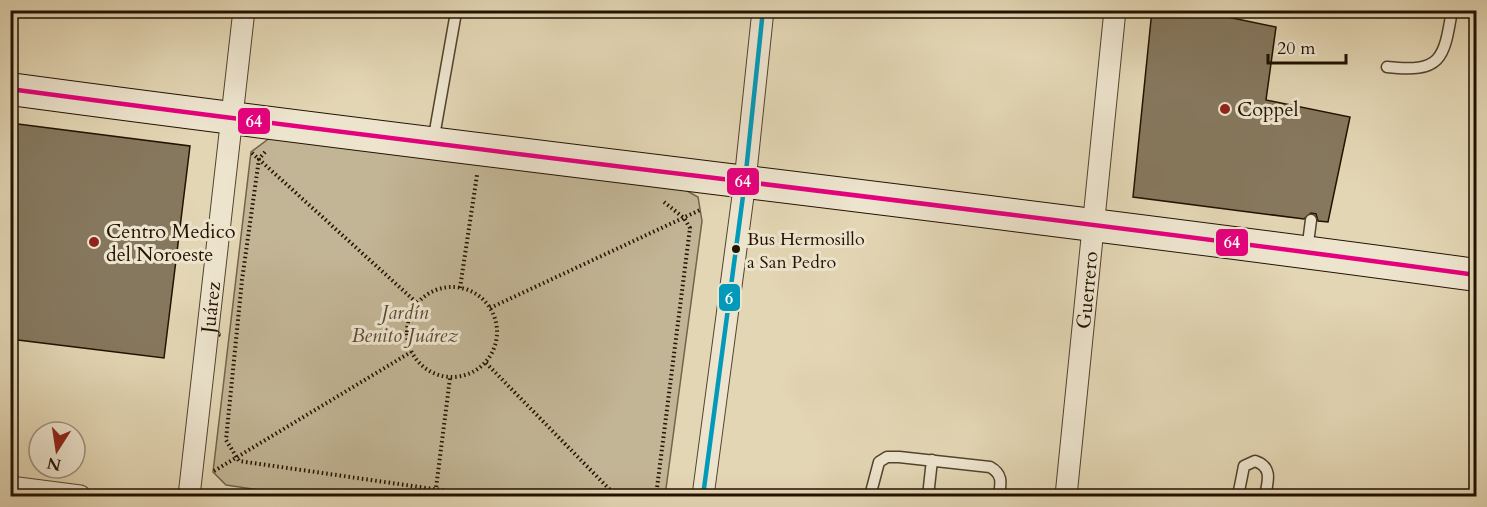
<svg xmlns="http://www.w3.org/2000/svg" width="1487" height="507" font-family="Cardo,serif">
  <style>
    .green { fill: #c2b595; stroke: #72644a; stroke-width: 1.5 }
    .building { fill: #86785e; stroke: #221200; stroke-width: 1.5 }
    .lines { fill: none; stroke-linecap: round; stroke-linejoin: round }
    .lane-casing { stroke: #52432d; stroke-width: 13 }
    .street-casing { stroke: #52432d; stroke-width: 23 }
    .secondary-casing { stroke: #221200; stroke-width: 34 }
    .path { stroke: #221200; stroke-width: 4; stroke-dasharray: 1.5 3; stroke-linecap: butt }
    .lane { stroke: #ede4ce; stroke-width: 10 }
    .street { stroke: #ede4ce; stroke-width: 21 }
    .secondary { stroke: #ede4ce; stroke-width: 32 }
    .bus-1-casing { stroke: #ede4ce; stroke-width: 9 }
    .bus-2-casing { stroke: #ede4ce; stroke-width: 9 }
    .bus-1 { stroke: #e5007d; stroke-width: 4.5 }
    .bus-2 { stroke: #039ab9; stroke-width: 4.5 }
    .poi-dot { fill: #8f2418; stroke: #ede4ce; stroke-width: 2 }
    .bus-dot { fill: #221200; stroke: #ede4ce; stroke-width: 2 }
    .labels { text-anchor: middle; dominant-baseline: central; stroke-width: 6; stroke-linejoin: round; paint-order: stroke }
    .bus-label { font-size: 18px; fill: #221200; stroke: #ede4ce; text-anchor: start }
    .poi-label { font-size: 20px; fill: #221200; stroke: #ede4ce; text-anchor: start }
    .street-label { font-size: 20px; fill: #221200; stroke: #ede4ce }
    .park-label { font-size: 20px; font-style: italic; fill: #5a4b34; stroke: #ede4ce }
    .line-badge { stroke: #ede4ce; stroke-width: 2 }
    .badge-label { font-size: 16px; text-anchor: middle; font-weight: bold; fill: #fff }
  </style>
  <rect width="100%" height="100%" fill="#e3d6b4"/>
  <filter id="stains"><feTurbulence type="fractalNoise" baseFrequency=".00333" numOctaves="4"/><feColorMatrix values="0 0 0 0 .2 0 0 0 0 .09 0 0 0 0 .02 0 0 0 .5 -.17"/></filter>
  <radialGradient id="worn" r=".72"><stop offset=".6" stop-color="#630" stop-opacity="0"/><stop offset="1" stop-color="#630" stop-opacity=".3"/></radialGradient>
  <path class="green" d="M 271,137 L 680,187 L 698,197 L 702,221 L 665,496 L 301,496 L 226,485 L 213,472 L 251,152 Z"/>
  <path class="building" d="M 1152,10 L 1194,10 L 1276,27 L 1266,100 L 1350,117 L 1328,222 L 1318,221 L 1316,214 L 1311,213 L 1304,219 L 1133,197 Z
    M 10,123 L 190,146 L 164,358 L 10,339 Z"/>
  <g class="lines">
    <g class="lane-casing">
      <path id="lane" d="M 1387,67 C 1441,73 1444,60 1452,10
        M 433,142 L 455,18
        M 1307,251 L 1311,220
        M 870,496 L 879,462 L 887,457 L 899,457 L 990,467 C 1003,474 1001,483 999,496
        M 928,496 L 932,460
        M 1238,496 L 1244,466 L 1255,461 C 1273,467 1268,481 1265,496"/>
    </g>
    <g class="street-casing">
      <g id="street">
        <path d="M 10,487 L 80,496"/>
        <path id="s1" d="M 189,496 L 244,10"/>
        <path d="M 703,496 L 745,181 L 763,10"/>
        <path id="s2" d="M 1066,496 L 1115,10"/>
      </g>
    </g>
    <g class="secondary-casing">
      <path id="secondary" d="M 10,89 C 499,155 989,208 1476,275"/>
    </g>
    <path class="path" d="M 265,152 L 259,159 L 242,280 L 226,440 L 239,461 L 482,496
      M 252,153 L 417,303
      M407 332a45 45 0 1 1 90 0a45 45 0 1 1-90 0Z
      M 460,288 L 477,175
      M 490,308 L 700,210
      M 486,363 L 616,496
      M 214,471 L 411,352
      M 435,496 L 450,378
      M 656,496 L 690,228 L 684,218 L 664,202"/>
    <use href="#lane" class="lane"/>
    <use href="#street" class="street"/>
    <use href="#secondary" class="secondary"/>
    <g class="bus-1-casing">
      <path id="bus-1" d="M 10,89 C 499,155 989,208 1476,275"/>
    </g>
    <g class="bus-2-casing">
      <path id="bus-2" d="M 703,496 L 745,181 L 763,10"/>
    </g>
    <use href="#bus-1" class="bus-1"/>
    <use href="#bus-2" class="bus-2"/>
  </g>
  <g class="poi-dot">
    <circle cx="1225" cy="109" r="6"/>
    <circle cx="94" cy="242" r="6"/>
  </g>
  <circle class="bus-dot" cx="736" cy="249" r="5"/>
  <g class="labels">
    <g class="bus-label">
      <text x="747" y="239">Bus Hermosillo<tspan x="747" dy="23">a San Pedro</tspan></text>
    </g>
    <g class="poi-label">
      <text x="1237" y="109">Coppel</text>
      <text x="106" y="231">Centro Medico<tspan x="106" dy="23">del Noroeste</tspan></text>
    </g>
    <g class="street-label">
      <text stroke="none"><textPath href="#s2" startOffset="207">Guerrero</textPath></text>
      <text stroke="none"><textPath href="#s1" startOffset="190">Juárez</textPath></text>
    </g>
    <g class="park-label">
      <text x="405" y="312">Jardín<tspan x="405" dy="23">Benito Juárez</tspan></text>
    </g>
  </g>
  <g class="line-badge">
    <rect x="237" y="107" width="34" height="28" rx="6" fill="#e5007d"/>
    <rect x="726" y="167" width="34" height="29" rx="6" fill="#e5007d"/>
    <rect x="1215" y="228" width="34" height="29" rx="6" fill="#e5007d"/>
    <rect x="718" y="283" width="23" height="29" rx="6" fill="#039ab9"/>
  </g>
  <g class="badge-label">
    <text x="254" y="127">64</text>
    <text x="743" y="187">64</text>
    <text x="1232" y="248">64</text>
    <text x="729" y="304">6</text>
  </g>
  <rect width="1487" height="507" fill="none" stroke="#e3d6b4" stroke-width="36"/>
  <rect x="12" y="12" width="1463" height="483" fill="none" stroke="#221200" stroke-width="3"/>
  <rect x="18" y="18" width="1451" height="471" fill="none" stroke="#221200" stroke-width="1.5"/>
  <g transform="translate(57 450) rotate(192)"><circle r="28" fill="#ede4ce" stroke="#9c907c" stroke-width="1.5"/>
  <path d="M0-4.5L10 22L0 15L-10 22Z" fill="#8f2418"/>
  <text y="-9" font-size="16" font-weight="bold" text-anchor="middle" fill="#221200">N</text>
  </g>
  <path d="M1268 54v9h78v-9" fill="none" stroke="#221200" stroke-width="3"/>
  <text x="1277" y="54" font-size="18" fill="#221200" stroke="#ede4ce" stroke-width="4.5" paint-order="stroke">20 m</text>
  <rect width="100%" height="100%" filter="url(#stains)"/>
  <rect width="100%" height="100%" fill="url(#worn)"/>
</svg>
